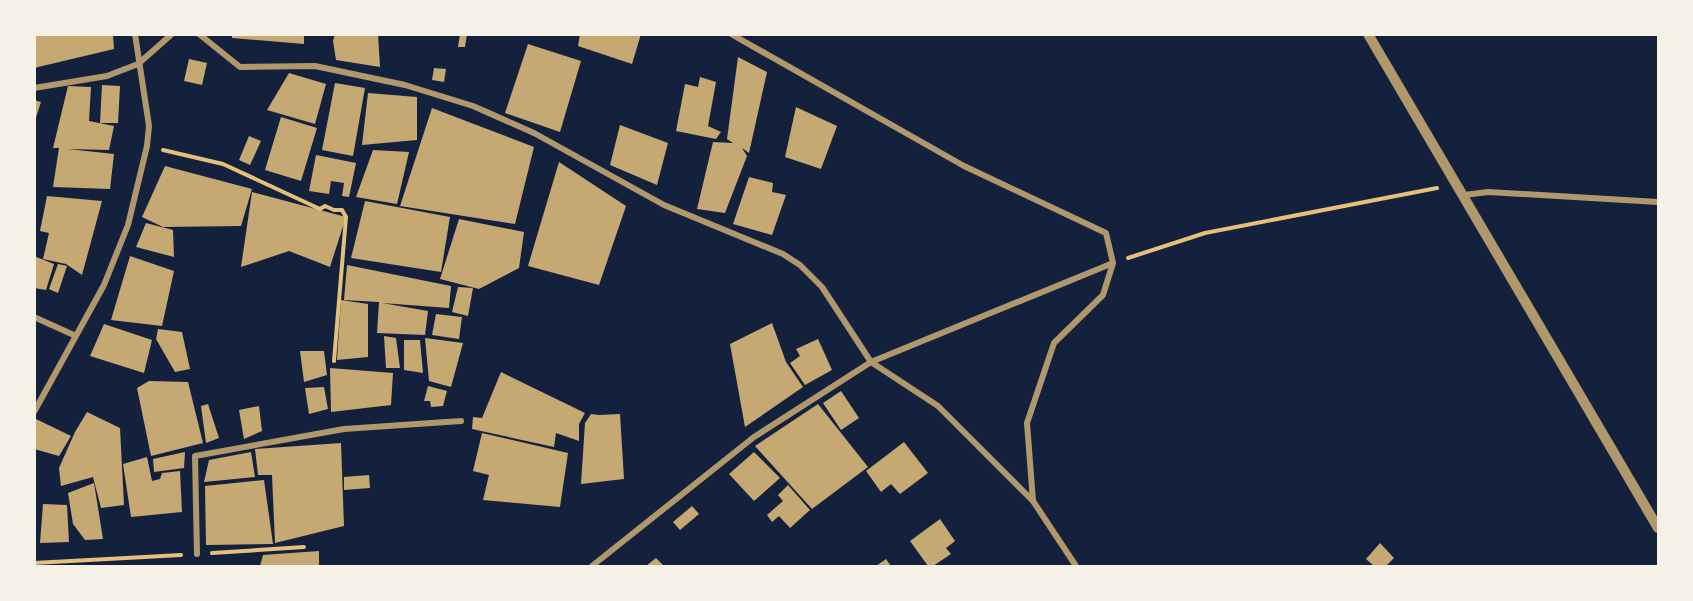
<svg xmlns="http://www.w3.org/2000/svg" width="1693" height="601" font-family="Inter,sans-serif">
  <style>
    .building { fill: #c6a872 }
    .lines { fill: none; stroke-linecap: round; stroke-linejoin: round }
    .path { stroke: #e5c07b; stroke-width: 4 }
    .minor { stroke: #b1986c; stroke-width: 6 }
    .tertiary { stroke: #b1986c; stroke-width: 10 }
  </style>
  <rect width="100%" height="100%" fill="#14213d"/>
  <path class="building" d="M 34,34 L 113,34 L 114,49 L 34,68 Z
    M 232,34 L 304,34 L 304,44 L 232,38 Z
    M 335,34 L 378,34 L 380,67 L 336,60 L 333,41 Z
    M 460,34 L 467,34 L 465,47 L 458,47 Z
    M 580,34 L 641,34 L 632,64 L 578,46 Z
    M 528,44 L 581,61 L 560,132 L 505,113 Z
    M 738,57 L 767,72 L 749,153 L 742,148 L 747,156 L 725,213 L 697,209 L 713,142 L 733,143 L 727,139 Z
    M 189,59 L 207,63 L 202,85 L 184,81 Z
    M 434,68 L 446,69 L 444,82 L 432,80 Z
    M 289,73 L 326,84 L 315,124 L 267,110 Z
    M 700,77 L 716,82 L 708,126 L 721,132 L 716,139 L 676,131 L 685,84 L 698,87 Z
    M 335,83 L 365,88 L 353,156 L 322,150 Z
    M 102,85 L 120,86 L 118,123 L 100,123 Z
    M 68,86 L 91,87 L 89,121 L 114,126 L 109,150 L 68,149 L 114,154 L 110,189 L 53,187 L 59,148 L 53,148 Z
    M 368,93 L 417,97 L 417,140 L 362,145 Z
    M 34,100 L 41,102 L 35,121 L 34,121 Z
    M 796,107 L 837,126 L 821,169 L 785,157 Z
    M 432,108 L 534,147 L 515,224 L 400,206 Z
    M 281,117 L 317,128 L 301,181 L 265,170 Z
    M 620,125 L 668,143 L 657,185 L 610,165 Z
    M 249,136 L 261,141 L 250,165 L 239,160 Z
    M 373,150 L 409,152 L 397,204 L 356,197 Z
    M 316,155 L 356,163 L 349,197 L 342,196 L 344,183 L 331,181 L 329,194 L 309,191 Z
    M 559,162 L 626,206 L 599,285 L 528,266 Z
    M 165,166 L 252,189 L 241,226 L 163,227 L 142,217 Z
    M 749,177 L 773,183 L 772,192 L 786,195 L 772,235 L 733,224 Z
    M 252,192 L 346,217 L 330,267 L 289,251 L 241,267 Z
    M 47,196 L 102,201 L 82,275 L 66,264 L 43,259 L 49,233 L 40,231 Z
    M 365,201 L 450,217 L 441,272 L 351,258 Z
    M 459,219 L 524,232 L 519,268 L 479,289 L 440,279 Z
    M 146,223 L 173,230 L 174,257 L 136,247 Z
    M 34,256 L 54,264 L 46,290 L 34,288 Z
    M 130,256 L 174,271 L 162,326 L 111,320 Z
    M 58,264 L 67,266 L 58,293 L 49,289 Z
    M 347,265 L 451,286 L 449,308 L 382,303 L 428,311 L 425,335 L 377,333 L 379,302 L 344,300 Z
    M 458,287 L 473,288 L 468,316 L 452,312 Z
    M 341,300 L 368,304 L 368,357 L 337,360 Z
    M 436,314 L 462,317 L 459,339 L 432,335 Z
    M 772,323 L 786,362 L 803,387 L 745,427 L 730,344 Z
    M 104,324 L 152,340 L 144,373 L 90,356 Z
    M 158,329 L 182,332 L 190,369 L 175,372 L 156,339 Z
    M 384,336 L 396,338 L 400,368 L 386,368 Z
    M 425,338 L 463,343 L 451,387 L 429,381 Z
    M 818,339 L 832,370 L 805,385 L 790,363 L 800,356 L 796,349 Z
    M 404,340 L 420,340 L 423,373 L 404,370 Z
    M 300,351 L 324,351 L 327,375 L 304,382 Z
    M 330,368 L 393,373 L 391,405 L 331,412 Z
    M 501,372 L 585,413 L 579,424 L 579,441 L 556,433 L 554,447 L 472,429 L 473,417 L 482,418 Z
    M 149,381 L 188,382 L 203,443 L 151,456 L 137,388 Z
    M 428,386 L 447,391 L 443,406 L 431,407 L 430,401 L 424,401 Z
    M 324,387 L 328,409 L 309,414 L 305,388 Z
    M 841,391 L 859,418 L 841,430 L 823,403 Z
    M 208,404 L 219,438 L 206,443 L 201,406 Z
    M 818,404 L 868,467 L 812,509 L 755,446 Z
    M 259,406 L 262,431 L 244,439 L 239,410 Z
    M 87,412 L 120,428 L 124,505 L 101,508 L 93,477 L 61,486 L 59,468 L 75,432 Z
    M 591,414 L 599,415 L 620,414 L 624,479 L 581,484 L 585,423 Z
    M 36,419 L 71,436 L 59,456 L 34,449 Z
    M 482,433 L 568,453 L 560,507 L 483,500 L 489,475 L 473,471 Z
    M 904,442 L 928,473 L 900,494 L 891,484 L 881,492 L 866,471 Z
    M 341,443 L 344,526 L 275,543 L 272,475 L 258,475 L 255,449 Z
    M 185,452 L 184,468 L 154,472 L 153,459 Z
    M 251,452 L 255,477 L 204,482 L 209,460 Z
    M 754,452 L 780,478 L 754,501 L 729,474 Z
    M 147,457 L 152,481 L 160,479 L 162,473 L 180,471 L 182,512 L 131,517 L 123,464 Z
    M 369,475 L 370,488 L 344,490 L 344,477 Z
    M 264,480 L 273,544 L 206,545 L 205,486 Z
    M 94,483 L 103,539 L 85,540 L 73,524 L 68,493 Z
    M 788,485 L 810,510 L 790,528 L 779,516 L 772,522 L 767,515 L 783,501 L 778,495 Z
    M 43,504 L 67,505 L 69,542 L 40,543 Z
    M 692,506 L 699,514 L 680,530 L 673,522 Z
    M 940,519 L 955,541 L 946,548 L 951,554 L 933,566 L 928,566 L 910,541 Z
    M 1380,543 L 1394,558 L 1386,566 L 1374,566 L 1366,559 Z
    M 319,551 L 319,566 L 260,566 L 263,555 Z
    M 656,558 L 664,566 L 646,566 Z
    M 886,559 L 891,566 L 876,566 Z"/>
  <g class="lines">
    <path class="path" d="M 163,150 L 223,164 L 320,209 L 325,206 L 334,210 L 342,210 L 346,217 L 334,361
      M 1128,258 L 1205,233 L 1437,188
      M 212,553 L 304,547
      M 34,563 L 181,555"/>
    <path class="minor" d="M 199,34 L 240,67 L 315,66 L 405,85 L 473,106 L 534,133 L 664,205 L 783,254 L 800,265 L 822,287 L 871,362 L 938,406 L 1033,501
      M 731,34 L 964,166 L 1106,233 L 1113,263 L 1103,295 L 1054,343 L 1027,423 L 1033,501 L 1076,566
      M 34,88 L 107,76 L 138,64 L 172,34
      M 1464,195 L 1488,192 L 1658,202
      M 34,317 L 76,336
      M 34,412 L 104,285 L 128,225 L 147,146 L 149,126 L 135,34
      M 197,554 L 195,456 L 344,429 L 461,421
      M 592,566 L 754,437 L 871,362 L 1113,263"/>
    <path class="tertiary" d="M 1368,34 L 1658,528"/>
  </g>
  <rect width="1693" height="601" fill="none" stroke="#f6f1e7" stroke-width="72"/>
</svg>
